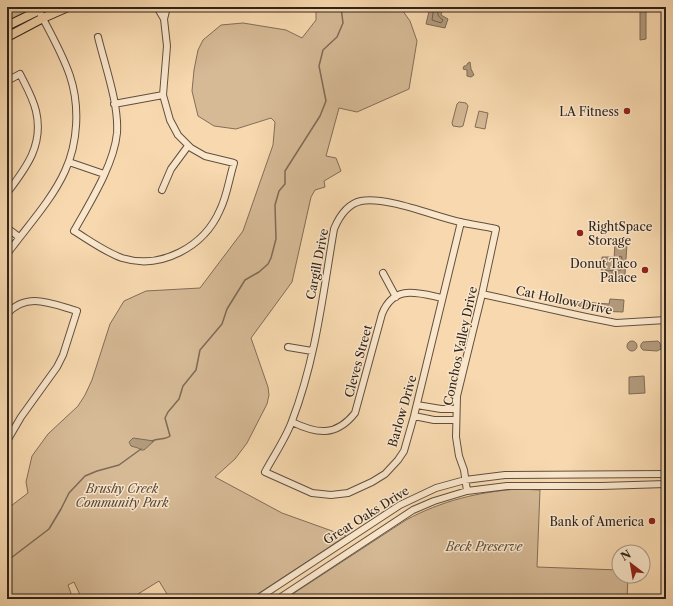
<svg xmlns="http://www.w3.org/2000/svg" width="673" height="606" font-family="'Libre Caslon Text',serif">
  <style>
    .green { fill: #d6ba96; stroke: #826e59 }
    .water { fill: #b39b7d; stroke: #7e6b56 }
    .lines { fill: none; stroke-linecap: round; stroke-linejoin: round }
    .shore { stroke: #705f4c; stroke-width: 1 }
    .stream { stroke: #7e6b56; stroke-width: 1.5 }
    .minor-casing { stroke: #605041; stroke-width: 8 }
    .major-casing { stroke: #2e231c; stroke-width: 10 }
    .minor { stroke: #fae6cb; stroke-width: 6 }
    .major { stroke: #f8d9af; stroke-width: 8 }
    .poi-dot { fill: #8f2418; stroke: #fae6cb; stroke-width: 1.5 }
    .labels { text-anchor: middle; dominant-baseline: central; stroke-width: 3; stroke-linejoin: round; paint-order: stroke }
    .poi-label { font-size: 12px; fill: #2e231c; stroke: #fae6cb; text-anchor: end }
    .street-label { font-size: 12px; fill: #2e231c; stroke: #fae6cb }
    .park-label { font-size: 12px; font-style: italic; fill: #58493a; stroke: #fae6cb }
  </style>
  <rect width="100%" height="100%" fill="#f8d9af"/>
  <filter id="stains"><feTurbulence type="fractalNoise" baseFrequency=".005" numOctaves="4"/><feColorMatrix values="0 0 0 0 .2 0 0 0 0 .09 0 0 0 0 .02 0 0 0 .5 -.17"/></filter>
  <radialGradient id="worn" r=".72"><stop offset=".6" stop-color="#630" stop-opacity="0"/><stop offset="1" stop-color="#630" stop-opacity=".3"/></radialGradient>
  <path class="green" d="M 7,7 L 29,7 L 31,11 L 7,23 Z
    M 316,7 L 400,7 L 410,21 L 417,41 L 409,89 L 357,112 L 339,108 L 326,156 L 336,158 L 341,171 L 324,181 L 325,187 L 315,190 L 311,197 L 292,282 L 251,338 L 268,387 L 269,395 L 267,404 L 247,443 L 235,459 L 215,477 L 282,513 L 346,536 L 250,599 L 170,599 L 159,581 L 130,599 L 75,599 L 81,597 L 74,582 L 68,585 L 73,599 L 7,599 L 7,509 L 28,493 L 26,482 L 32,456 L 48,434 L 78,406 L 85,395 L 92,380 L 110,324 L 124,301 L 146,291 L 200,288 L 243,231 L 273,145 L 275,122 L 271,118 L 236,129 L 214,126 L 198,116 L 192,91 L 194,70 L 198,50 L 203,40 L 221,25 L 243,23 L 286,30 L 302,38 L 316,20 Z
    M 459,102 L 466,103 L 468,106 L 463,126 L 460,127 L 453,126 L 452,123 L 457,104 Z
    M 479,111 L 488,113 L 485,129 L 475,127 Z
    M 518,489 L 540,490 L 537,567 L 619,570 L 619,576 L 628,576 L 627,599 L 285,599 L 406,520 C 441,501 478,492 518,489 Z"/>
  <path class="water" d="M 430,7 L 443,7 L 441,15 L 448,19 L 445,28 L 426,24 Z
    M 640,7 L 646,7 L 646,39 L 640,40 Z
    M 470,62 L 471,69 L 474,75 L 471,77 L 467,76 L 467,70 L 463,69 L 464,66 L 466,66 L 468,63 Z
    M 615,243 L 627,244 L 625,275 L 613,275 Z
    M 602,257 L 613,257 L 612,276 L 601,275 Z
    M 610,299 L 624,300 L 623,312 L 598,311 L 579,306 L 578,305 L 582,302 L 609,304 Z
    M627 346a5 5 0 1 1 10 0a5 5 0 1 1-10 0Z
    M 658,341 L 660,343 L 661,349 L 657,351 L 643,350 C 640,348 640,344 643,342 Z
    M 644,376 L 645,393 L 629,394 L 629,377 Z
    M 133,438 L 154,441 L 144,450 L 141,450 L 138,448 L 131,446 L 129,442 Z"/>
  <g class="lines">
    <path class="shore" d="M 434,7 L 432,20 L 441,23 L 443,20 C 437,16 437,14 439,7
      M 619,257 L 621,256 L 622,258 L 621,270 L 606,271 L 606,262 L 615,261 Z"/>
    <path class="stream" d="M 152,441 C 158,438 165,440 170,436 L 165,418 L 168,412 L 179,399 L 183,386 L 196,370 L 200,350 L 222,324 L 227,309 L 245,280 L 259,272 L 268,264 L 271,258 L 276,239 L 275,205 L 279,191 L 285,184 L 285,171 L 320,116 L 326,101 L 319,66 L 323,50 L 337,37 L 343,23 L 341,7
      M 7,561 L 49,529 L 61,509 L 69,493 L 85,476 L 97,471 L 119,465 L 141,449"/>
    <g class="minor-casing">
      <path id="minor" d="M 164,19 L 167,7
        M 98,37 C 105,66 119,104 117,133 C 114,165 89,204 74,231 C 89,240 105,252 122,258 C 161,270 204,247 220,210 C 227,196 229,179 234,163 L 205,156 L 191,148 L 178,135 L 170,120 L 163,95 L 167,46 L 164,19 L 157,7
        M 7,81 L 20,74 C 26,86 33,98 36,111 C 44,145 26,168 7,193
        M 114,104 L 163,95
        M 69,162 L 104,174
        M 162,190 L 171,169 L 188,146
        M 461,222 L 414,416 L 404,451 L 398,460 L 385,474 L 372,482 L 348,493 L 331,495 L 312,493 L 265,472 C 274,455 286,438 292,421 C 316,359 323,293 334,229 C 339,217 347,204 361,201 C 385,196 434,216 460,222 C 472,225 484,226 496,229 L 482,294 L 457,396 L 456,437 L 459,456 L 464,470 L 467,491
        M 7,228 L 19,237
        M 7,254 C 26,228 52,200 65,171 C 78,143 80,106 70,76 C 62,52 48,29 37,7
        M 383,273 L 396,297
        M 482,294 L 586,317 L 616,323 L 666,320
        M 7,314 C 27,291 52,304 77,311 L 63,355 L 57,367 L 21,417 L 7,441
        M 288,347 L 312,351
        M 417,405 L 441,409 L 456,409
        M 414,416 L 434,420 L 456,420
        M 292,422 C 317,434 336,437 355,413 L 382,314 C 394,284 418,293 442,298
        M 257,599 L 400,505 L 436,488 L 465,480 L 505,475 L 666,474
        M 278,599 L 413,510 L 434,501 L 467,491 L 507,486 L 601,486 L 666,484"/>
    </g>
    <g class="major-casing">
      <path id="major" d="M 7,26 L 46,7
        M 7,37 L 43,18 L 68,7"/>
    </g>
    <use href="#minor" class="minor"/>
    <use href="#major" class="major"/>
  </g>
  <g class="poi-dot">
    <circle cx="627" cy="111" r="4"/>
    <circle cx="580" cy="233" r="4"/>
    <circle cx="645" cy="270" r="4"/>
    <circle cx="652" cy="521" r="4"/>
  </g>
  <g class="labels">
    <g class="poi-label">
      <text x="619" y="111">LA Fitness</text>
      <text x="588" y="226" text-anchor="start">RightSpace<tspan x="588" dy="14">Storage</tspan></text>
      <text x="637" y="263">Donut Taco<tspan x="637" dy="14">Palace</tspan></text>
      <text x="644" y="521">Bank of America</text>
    </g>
    <g class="street-label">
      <text transform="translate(317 264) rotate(-79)">Cargill Drive</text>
      <text transform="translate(564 300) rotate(12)">Cat Hollow Drive</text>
      <text transform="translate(460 346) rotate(-78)">Conchos Valley Drive</text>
      <text transform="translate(358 361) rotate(-75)">Cleves Street</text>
      <text transform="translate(402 411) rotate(-74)">Barlow Drive</text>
      <text transform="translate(366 515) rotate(-32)">Great Oaks Drive</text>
    </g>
    <g class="park-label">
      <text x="122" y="488">Brushy Creek<tspan x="122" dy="14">Community Park</tspan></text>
      <text x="484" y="546">Beck Preserve</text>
    </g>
  </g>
  <rect width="673" height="606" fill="none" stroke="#f8d9af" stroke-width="24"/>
  <rect x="8" y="8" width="657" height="590" fill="none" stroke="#2e231c" stroke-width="2"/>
  <rect x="12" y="12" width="649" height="582" fill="none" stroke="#2e231c"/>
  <g transform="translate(631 564) rotate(329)"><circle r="19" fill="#fae6cb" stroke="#a89885"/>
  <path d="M0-3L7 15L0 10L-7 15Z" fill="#8f2418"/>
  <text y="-6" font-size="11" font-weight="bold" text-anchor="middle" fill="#2e231c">N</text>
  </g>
  <rect width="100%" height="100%" filter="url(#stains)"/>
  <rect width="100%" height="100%" fill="url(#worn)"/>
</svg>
